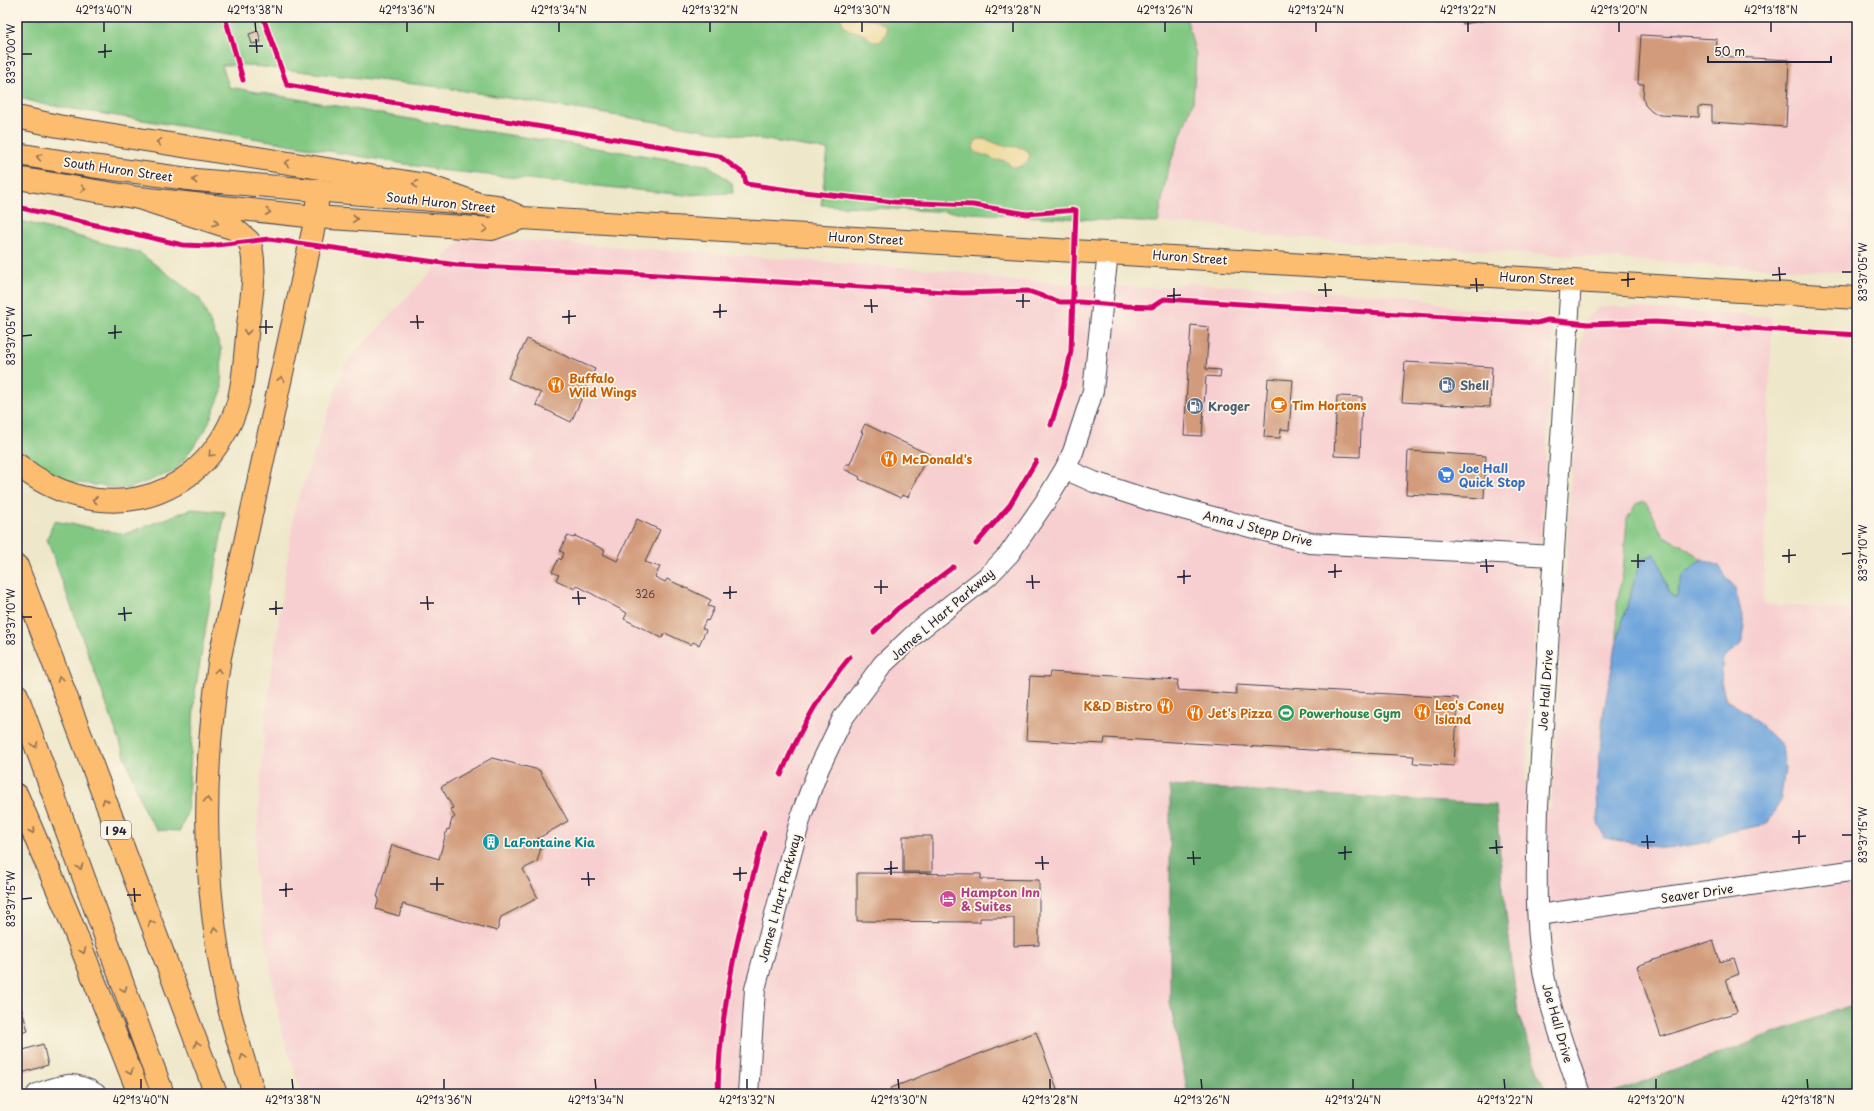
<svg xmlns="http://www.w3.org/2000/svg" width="1874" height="1111" font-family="'Playpen Sans',sans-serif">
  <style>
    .built { fill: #f7cfd0 }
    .green { fill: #82c883; stroke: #52755f }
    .forest { fill: #69ac71; stroke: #466756 }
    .sand { fill: #eeda9e; stroke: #887e6c }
    .water { fill: #6fa5dc; stroke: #48648c }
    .building { fill: #d29b7b }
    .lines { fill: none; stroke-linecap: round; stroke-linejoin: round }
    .minor-casing { stroke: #414050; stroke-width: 22 }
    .major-casing { stroke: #414050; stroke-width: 24 }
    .highway-casing { stroke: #414050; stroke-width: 24 }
    .minor { stroke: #fff; stroke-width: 20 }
    .major { stroke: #fcbd6f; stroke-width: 22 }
    .highway { stroke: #fcbd6f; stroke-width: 22 }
    .cycleway-casing { stroke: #fcf5e5; stroke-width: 8 }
    .cycleway { stroke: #d6006c; stroke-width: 5 }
    .oneway { stroke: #8f7055 }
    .ticks { fill: none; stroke: #22223b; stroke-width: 1.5 }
    .labels { text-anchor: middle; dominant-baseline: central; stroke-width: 3.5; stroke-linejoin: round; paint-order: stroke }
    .number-label { font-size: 10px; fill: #4e404b }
    .shield { fill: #fcf5e5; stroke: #63616e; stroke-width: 1 }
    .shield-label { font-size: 11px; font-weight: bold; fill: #22223b }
    .street-label { font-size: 12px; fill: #22223b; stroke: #fcf5e5 }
    .food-label { font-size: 12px; font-weight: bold; fill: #c56008; stroke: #fcf5e5; text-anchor: start }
    .service-label { font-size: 12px; font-weight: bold; fill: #4e5e75; stroke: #fcf5e5; text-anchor: start }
    .shop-label { font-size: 12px; font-weight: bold; fill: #366cbe; stroke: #fcf5e5; text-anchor: start }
    .leisure-label { font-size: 12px; font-weight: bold; fill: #27864d; stroke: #fcf5e5; text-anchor: start }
    .culture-label { font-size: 12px; font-weight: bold; fill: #0d838f; stroke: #fcf5e5; text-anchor: start }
    .hotel-label { font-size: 12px; font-weight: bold; fill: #b23c85; stroke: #fcf5e5; text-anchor: start }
    .neatline { fill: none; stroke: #22223b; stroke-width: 1.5 }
    .ticks-label { font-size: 10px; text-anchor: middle; fill: #22223b }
  </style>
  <rect width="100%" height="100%" fill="#fcf5e5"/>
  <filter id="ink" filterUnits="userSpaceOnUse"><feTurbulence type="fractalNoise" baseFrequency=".025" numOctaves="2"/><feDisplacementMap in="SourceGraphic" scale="8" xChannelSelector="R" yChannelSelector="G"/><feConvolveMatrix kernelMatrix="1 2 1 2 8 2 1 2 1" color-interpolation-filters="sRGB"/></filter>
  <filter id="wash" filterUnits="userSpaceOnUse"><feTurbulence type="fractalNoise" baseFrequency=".012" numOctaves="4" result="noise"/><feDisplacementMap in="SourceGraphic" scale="16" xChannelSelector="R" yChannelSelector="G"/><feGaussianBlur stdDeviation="0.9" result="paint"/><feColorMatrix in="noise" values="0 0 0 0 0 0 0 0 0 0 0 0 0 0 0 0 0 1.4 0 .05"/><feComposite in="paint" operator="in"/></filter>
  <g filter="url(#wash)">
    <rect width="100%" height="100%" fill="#eee7c9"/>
    <path class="built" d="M 1186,17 L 1857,17 L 1857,273 L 1680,263 L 1267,236 L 1238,229 L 1213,225 L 1158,223 L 1167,172 L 1193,102 L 1196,55 Z
      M 462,239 L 536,241 L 953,271 L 1006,280 L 1161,288 L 1187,283 L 1416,297 L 1457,308 L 1531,312 L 1544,317 L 1551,323 L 1553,340 L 1524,807 L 1551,808 L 1579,353 L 1586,320 L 1598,308 L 1607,306 L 1772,317 L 1763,604 L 1857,610 L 1857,1094 L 302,1094 L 280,1026 L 254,869 L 266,711 L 294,511 L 345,363 Z"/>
    <path class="green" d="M 17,17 L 1186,17 L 1196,55 L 1193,102 L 1167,172 L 1158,223 L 821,205 L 828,150 L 440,87 L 245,65 L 222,65 L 229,87 L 450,126 L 708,165 L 732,183 L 733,193 L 685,195 L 440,170 L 218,132 L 42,104 L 17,97 Z
      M 17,220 L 140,253 L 200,299 L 221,348 L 222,391 L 205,431 L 175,471 L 127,489 L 63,481 L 23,452 L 17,442 Z
      M 1644,501 L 1651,510 L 1662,535 L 1681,545 L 1702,559 L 1683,575 L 1676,598 L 1668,591 L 1662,569 L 1654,554 L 1640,561 L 1617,641 L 1617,603 L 1623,572 L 1627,519 L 1636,504 Z
      M 192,509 L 225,512 L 195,692 L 187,812 L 180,831 L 157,830 L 145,812 L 47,539 L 54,521 L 125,534 Z"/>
    <path class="forest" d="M 1170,786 L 1496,805 L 1502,880 L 1518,1014 L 1547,1094 L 1188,1094 L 1170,1002 Z
      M 1857,1003 L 1857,1094 L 1610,1094 Z"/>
    <path class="sand" d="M 840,17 C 855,17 873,17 886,26 L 887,33 L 880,42 L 873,42 L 865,35 L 845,28 Z
      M 980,139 C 990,139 995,144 1004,146 C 1011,147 1019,146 1025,149 C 1036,156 1024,167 1016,167 C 1010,168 1010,163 1005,161 C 1000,159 997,162 991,158 C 984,154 976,155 973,148 C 974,143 975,140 980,139 Z"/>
    <path class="water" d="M 1654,554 L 1662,569 L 1668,591 L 1676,598 L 1683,575 L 1702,559 L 1719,566 L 1735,589 L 1745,627 L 1741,644 L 1723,658 L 1721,682 L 1726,700 L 1749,714 L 1782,746 L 1785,769 L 1780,802 L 1767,824 L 1723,833 L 1708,842 L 1668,849 L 1604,838 L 1598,822 L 1597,789 L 1603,715 L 1617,641 L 1640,561 Z"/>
    <g id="blocks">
      <path class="building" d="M 1416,17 L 1499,17 L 1495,19 L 1463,24 L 1462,19 L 1437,23 L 1437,21 L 1427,22 L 1426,20 L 1417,22 Z
        M 258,31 L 261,42 L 252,44 L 249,34 Z
        M 1641,35 L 1717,39 L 1716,56 L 1789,60 L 1786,127 L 1712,122 L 1712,107 L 1699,106 L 1699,117 L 1660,115 L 1652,112 L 1645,105 L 1643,97 L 1644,84 L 1638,84 Z
        M 1191,325 L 1209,327 L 1206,369 L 1221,370 L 1220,377 L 1206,376 L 1202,436 L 1184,435 Z
        M 527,339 L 595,369 L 571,422 L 536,405 L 541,393 L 508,378 Z
        M 1405,362 L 1492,367 L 1490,407 L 1402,402 Z
        M 1268,378 L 1293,380 L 1289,430 L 1281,429 L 1280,438 L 1264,437 Z
        M 1337,396 L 1362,397 L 1360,457 L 1334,456 Z
        M 865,424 L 928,454 L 908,497 L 902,495 L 901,498 L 859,479 L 860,477 L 844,469 L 846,464 L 850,464 L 863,432 L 861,432 Z
        M 1408,451 L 1486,456 L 1484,498 L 1406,494 Z
        M 637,519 L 660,530 L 645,562 L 660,567 L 655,577 L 665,582 L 667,579 L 711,600 L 708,606 L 714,608 L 708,621 L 706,620 L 702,628 L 706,630 L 699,645 L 693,642 L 691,645 L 665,633 L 662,638 L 624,619 L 627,613 L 576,585 L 575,589 L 556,580 L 559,575 L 552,572 L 559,558 L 561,560 L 564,553 L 560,551 L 567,536 L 574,538 L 575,536 L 605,550 L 603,554 L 617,561 Z
        M 1050,672 L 1178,680 L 1177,690 L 1236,694 L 1237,685 L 1458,698 L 1454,766 L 1413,763 L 1414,756 L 1105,738 L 1104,744 L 1026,740 L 1030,676 L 1049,677 Z
        M 492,758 L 539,770 L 568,821 L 537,839 L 541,847 L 537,862 L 523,869 L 538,898 L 501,917 L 497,931 L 403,904 L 399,916 L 376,909 L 379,898 L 377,897 L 392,845 L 439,859 L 447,829 L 449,830 L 452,819 L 455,817 L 450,809 L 453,808 L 441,787 Z
        M 903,836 L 932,836 L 932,872 L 903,872 Z
        M 857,873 L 981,874 L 981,879 L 1039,880 L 1039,945 L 1014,946 L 1014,918 L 980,918 L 980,922 L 857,921 Z
        M 1713,940 L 1720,962 L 1734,958 L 1739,974 L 1726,979 L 1737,1012 L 1661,1037 L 1637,966 Z
        M 17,994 L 28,1031 L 17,1034 Z
        M 1036,1032 L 1059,1094 L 893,1094 L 891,1088 Z
        M 43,1044 L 48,1065 L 18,1074 L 17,1052 Z"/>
    </g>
  </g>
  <g filter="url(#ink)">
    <use href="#blocks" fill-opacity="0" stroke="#414050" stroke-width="1"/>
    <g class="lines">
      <g class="minor-casing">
        <path id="minor" d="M 1571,280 L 1538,806 C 1537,867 1533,930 1547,990 C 1555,1024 1569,1060 1580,1094
          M 1065,469 L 1094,482 L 1149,500 L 1310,543 L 1554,556
          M 1538,915 L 1857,870
          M 37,1094 C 61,1085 72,1079 96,1094
          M 748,1094 L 755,989 L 802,813 L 819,768 L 843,718 L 883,664 L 919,630 L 988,576 L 1009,554 L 1047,499 L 1065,469 L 1073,452 L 1093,391 L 1108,252"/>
      </g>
      <g class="major-casing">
        <path id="major" d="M 17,154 L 91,166 L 196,180 L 479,204 L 496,206 L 522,218 L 1857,298
          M 17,178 L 139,198 L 316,217 L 492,229 L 522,218"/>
      </g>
      <g class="highway-casing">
        <path id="highway" d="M 17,117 L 58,126 L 426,185 L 479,204
          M 17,464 C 92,526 193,509 233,417 C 244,391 245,353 248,325 C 251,300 258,264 249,241 L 235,229 L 139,198
          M 17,566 L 216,1094
          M 17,695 L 163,1094
          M 17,795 L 68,914 L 139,1094
          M 254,1094 C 244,1061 233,1028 226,995 C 202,879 202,774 220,657 L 316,217 L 318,190"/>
      </g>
      <use href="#minor" class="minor"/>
      <use href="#major" class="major"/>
      <use href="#highway" class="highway"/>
      <g class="cycleway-casing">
        <path id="cycleway" d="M 225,17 L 243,80
          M 263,17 L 287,85 L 719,156 L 744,174 L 746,184 L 795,191 L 894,202 L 973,205 L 1027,214 L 1076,210 L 1071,351 L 1066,377 L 1051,425
          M 17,207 L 183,245 L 208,246 L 269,239 L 457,265 L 625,273 L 962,293 L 1028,291 L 1060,302 L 1080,302 L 1126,306 L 1152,307 L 1164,299 L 1537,323 L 1548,320 L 1588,324 L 1655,322 L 1857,335
          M 976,544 L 1010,505 L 1036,461
          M 874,632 L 897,609 L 953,567
          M 781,775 C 798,733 821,692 850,657
          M 718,1094 C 719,1004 742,919 764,833"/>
      </g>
      <use href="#cycleway" class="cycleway"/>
    </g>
    <defs><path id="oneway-chevron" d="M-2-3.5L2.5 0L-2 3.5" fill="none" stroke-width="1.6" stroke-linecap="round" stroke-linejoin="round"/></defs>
    <g class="oneway">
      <use href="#oneway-chevron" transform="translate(159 142) rotate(-171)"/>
      <use href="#oneway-chevron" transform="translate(39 157) rotate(-170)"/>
      <use href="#oneway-chevron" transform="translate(287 163) rotate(-171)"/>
      <use href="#oneway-chevron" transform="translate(195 180) rotate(-174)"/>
      <use href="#oneway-chevron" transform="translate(415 184) rotate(-171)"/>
      <use href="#oneway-chevron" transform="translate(83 189) rotate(9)"/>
      <use href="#oneway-chevron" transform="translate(268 212) rotate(6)"/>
      <use href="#oneway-chevron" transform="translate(355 219) rotate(4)"/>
      <use href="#oneway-chevron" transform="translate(216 223) rotate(20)"/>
      <use href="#oneway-chevron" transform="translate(485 229) rotate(4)"/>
      <use href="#oneway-chevron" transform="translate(247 332) rotate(96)"/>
      <use href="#oneway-chevron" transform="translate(281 379) rotate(-78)"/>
      <use href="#oneway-chevron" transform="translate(211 454) rotate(133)"/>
      <use href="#oneway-chevron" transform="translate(95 500) rotate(-175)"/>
      <use href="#oneway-chevron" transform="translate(218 671) rotate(-82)"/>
      <use href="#oneway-chevron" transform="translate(60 679) rotate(-111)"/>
      <use href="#oneway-chevron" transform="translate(35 745) rotate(70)"/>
      <use href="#oneway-chevron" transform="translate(207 800) rotate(-89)"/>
      <use href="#oneway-chevron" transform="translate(105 801) rotate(-111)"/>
      <use href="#oneway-chevron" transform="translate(32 831) rotate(67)"/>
      <use href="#oneway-chevron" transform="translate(80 867) rotate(70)"/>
      <use href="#oneway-chevron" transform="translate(151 923) rotate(-111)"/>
      <use href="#oneway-chevron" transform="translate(215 930) rotate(-97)"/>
      <use href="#oneway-chevron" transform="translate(83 951) rotate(69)"/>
      <use href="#oneway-chevron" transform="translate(124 989) rotate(70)"/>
      <use href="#oneway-chevron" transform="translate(197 1044) rotate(-111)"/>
      <use href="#oneway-chevron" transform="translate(243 1057) rotate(-107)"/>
      <use href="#oneway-chevron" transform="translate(130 1072) rotate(68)"/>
    </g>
  </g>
  <path class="ticks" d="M 104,22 L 104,32M 255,22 L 256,32M 407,22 L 407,32M 559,22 L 559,32M 710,22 L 710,32M 862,22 L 862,32M 1013,22 L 1013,32M 1165,22 L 1165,32M 1316,22 L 1316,32M 1468,22 L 1468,32M 1619,22 L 1619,32M 1771,22 L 1771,32M 256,39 L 257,53M 105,44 L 105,58M 249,46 L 263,46M 98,52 L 112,51M 22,54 L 32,54M 1779,267 L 1780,281M 1842,272 L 1852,272M 1628,273 L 1628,287M 1772,275 L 1786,274M 1476,278 L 1477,292M 1621,280 L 1635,279M 1325,283 L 1326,297M 1470,285 L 1484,285M 1174,288 L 1174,302M 1318,290 L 1332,290M 1023,294 L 1023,308M 1167,296 L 1181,295M 871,299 L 872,313M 1016,301 L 1030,301M 720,304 L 720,318M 864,306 L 878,306M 569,310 L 569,324M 713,312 L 727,311M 417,315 L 418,329M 562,317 L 576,316M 266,320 L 266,334M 410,322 L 424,322M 115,325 L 115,339M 259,327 L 273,327M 108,333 L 122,332M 22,336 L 32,335M 1789,549 L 1789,563M 1638,554 L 1638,568M 1842,554 L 1852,553M 1782,556 L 1796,555M 1486,559 L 1487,573M 1631,561 L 1645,561M 1335,564 L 1335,578M 1480,566 L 1494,566M 1184,570 L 1184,584M 1328,572 L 1342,571M 1032,575 L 1033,589M 1177,577 L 1191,576M 881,580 L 881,594M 1026,582 L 1040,582M 730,586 L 730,599M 874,587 L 888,587M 578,591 L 579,605M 723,593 L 737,592M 427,596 L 428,610M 572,598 L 586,598M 276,601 L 276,615M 420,603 L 434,603M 124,607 L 125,621M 269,609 L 283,608M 118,614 L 132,613M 22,617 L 32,617M 1799,830 L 1799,844M 1647,835 L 1648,849M 1842,835 L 1852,835M 1792,837 L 1806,836M 1496,840 L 1497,854M 1641,842 L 1655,842M 1345,846 L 1345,860M 1489,848 L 1503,847M 1193,851 L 1194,865M 1338,853 L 1352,852M 1042,856 L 1043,870M 1187,858 L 1201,858M 891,861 L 891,875M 1035,863 L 1049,863M 740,867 L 740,881M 884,869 L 898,868M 588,872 L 589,886M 733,874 L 747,873M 437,877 L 437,891M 581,879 L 595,879M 286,883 L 286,897M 430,884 L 444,884M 134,888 L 135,902M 279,890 L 293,889M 127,895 L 141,895M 22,899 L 32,898M 141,1079 L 141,1089M 292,1079 L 293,1089M 444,1079 L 444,1089M 595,1079 L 596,1089M 747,1079 L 747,1089M 898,1079 L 899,1089M 1050,1079 L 1050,1089M 1201,1079 L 1202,1089M 1353,1079 L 1353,1089M 1504,1079 L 1505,1089M 1656,1079 L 1656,1089M 1807,1079 L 1808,1089"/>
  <defs>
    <g id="restaurant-disc" transform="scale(0.9)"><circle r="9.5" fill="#e8710a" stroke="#fcf5e5"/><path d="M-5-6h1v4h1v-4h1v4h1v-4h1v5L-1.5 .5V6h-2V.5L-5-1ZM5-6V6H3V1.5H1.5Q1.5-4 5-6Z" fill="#fff"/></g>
    <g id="fuel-disc" transform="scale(0.9)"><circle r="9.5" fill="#5c6f8a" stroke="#fcf5e5"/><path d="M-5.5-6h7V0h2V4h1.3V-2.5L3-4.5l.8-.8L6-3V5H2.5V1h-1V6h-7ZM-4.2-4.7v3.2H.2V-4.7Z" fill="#fff"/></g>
    <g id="cafe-disc" transform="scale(0.9)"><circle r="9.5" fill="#e8710a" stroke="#fcf5e5"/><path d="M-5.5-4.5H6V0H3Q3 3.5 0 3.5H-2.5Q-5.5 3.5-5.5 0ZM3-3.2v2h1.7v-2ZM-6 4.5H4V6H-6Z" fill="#fff"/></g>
    <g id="supermarket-disc" transform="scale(0.9)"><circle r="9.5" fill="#3f7fe0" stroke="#fcf5e5"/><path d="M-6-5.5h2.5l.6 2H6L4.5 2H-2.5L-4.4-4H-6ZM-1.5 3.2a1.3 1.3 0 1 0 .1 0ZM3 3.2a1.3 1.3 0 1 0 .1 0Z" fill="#fff"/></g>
    <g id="stadium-disc" transform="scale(0.9)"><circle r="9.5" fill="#2e9e5b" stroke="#fcf5e5"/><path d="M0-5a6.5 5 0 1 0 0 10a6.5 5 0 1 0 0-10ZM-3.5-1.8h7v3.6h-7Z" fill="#fff"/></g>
    <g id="building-disc" transform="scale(0.9)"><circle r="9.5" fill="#0f9aa8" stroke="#fcf5e5"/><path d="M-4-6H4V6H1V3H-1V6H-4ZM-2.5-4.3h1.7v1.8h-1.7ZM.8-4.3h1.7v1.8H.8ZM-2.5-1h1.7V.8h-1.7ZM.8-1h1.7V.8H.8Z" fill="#fff"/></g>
    <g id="hotel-disc" transform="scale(0.9)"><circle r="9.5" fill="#d1479c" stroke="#fcf5e5"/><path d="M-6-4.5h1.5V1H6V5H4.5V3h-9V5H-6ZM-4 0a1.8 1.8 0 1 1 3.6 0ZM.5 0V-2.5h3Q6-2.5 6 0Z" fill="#fff"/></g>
  </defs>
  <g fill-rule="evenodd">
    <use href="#restaurant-disc" x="556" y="385"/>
    <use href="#fuel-disc" x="1447" y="385"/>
    <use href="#cafe-disc" x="1279" y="405"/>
    <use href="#fuel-disc" x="1195" y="406"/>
    <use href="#restaurant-disc" x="889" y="459"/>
    <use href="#supermarket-disc" x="1446" y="475"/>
    <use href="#restaurant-disc" x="1165" y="706"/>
    <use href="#restaurant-disc" x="1422" y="712"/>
    <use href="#restaurant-disc" x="1195" y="713"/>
    <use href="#stadium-disc" x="1286" y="713"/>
    <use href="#building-disc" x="491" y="842"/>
    <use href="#hotel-disc" x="948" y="899"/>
  </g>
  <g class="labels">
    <g class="number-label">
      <text x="645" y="593">326</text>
    </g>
    <rect class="shield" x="101" y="821" width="30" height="18" rx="3"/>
    <g class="shield-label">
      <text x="116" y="830">I 94</text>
    </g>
    <g class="street-label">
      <text transform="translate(118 169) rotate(8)">South Huron Street</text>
      <text transform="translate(441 202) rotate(6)">South Huron Street</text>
      <text transform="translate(866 238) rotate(3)">Huron Street</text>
      <text transform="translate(1190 257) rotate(4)">Huron Street</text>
      <text transform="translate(1537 278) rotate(3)">Huron Street</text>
      <text transform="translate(1258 528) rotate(14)">Anna J Stepp Drive</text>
      <text transform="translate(942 614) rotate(-41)">James L Hart Parkway</text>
      <text transform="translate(1545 690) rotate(-86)">Joe Hall Drive</text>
      <text transform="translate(1697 893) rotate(-8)">Seaver Drive</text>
      <text transform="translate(779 898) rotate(-75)">James L Hart Parkway</text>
      <text transform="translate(1558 1023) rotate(74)">Joe Hall Drive</text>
    </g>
    <g class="food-label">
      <text x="569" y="378">Buffalo<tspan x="569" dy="14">Wild Wings</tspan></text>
      <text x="1292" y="405">Tim Hortons</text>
      <text x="902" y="459">McDonald's</text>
      <text x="1435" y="705">Leo's Coney<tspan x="1435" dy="14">Island</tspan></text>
      <text x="1152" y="706" text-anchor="end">K&amp;D Bistro</text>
      <text x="1208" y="713">Jet's Pizza</text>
    </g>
    <g class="service-label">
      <text x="1460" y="385">Shell</text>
      <text x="1208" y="406">Kroger</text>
    </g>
    <g class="shop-label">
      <text x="1459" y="468">Joe Hall<tspan x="1459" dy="14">Quick Stop</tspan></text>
    </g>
    <g class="leisure-label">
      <text x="1299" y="713">Powerhouse Gym</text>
    </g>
    <g class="culture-label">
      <text x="504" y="842">LaFontaine Kia</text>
    </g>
    <g class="hotel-label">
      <text x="961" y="892">Hampton Inn<tspan x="961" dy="14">&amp; Suites</tspan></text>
    </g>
  </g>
  <rect width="1874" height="1111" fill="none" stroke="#fcf5e5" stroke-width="44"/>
  <path d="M1708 56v6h123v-6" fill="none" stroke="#22223b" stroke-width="2"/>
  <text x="1714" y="56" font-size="12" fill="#22223b" stroke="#fcf5e5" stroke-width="3" paint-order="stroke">50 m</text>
  <rect x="22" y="22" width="1830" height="1067" class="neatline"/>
  <g class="ticks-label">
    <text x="104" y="14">42°13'40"N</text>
    <text x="255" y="14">42°13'38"N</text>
    <text x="407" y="14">42°13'36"N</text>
    <text x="559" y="14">42°13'34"N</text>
    <text x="710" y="14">42°13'32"N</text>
    <text x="862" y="14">42°13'30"N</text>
    <text x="1013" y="14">42°13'28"N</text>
    <text x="1165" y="14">42°13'26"N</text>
    <text x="1316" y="14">42°13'24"N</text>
    <text x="1468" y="14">42°13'22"N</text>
    <text x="1619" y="14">42°13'20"N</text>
    <text x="1771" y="14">42°13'18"N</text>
    <text transform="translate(11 54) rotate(-90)" y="4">83°37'00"W</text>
    <text transform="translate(1863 272) rotate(-90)" y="4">83°37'05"W</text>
    <text transform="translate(11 336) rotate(-90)" y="4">83°37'05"W</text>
    <text transform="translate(1863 553) rotate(-90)" y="4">83°37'10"W</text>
    <text transform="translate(11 617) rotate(-90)" y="4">83°37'10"W</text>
    <text transform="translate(1863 835) rotate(-90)" y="4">83°37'15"W</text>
    <text transform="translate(11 899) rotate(-90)" y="4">83°37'15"W</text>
    <text x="141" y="1104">42°13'40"N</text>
    <text x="293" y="1104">42°13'38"N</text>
    <text x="444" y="1104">42°13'36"N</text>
    <text x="596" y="1104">42°13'34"N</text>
    <text x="747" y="1104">42°13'32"N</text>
    <text x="899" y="1104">42°13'30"N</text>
    <text x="1050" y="1104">42°13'28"N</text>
    <text x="1202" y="1104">42°13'26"N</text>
    <text x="1353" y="1104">42°13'24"N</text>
    <text x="1505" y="1104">42°13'22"N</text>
    <text x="1656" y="1104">42°13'20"N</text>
    <text x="1808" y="1104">42°13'18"N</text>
  </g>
</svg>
